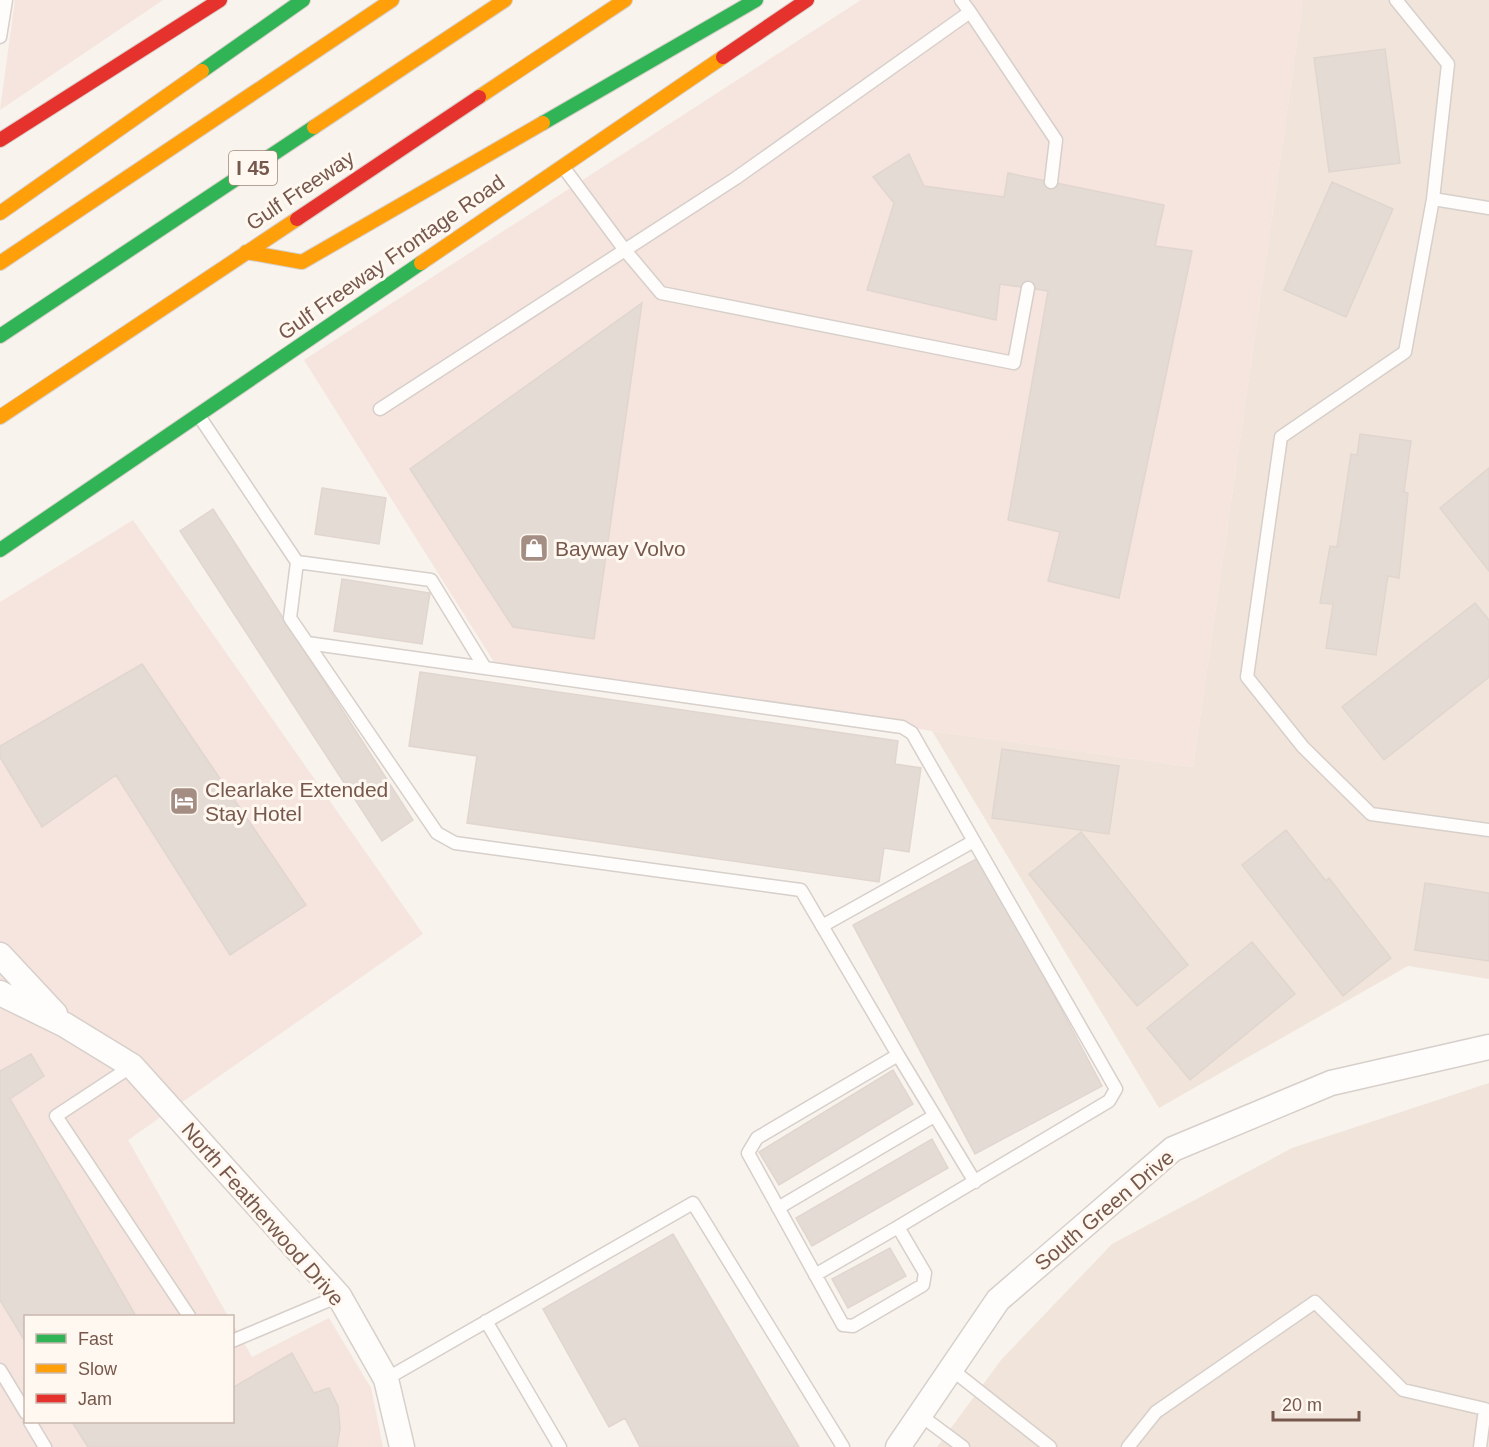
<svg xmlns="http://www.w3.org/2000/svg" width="1489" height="1447" font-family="Helvetica,sans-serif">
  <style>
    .residential { fill: #f1e5db }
    .commercial { fill: #f5e5de }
    .building { fill: #e4dbd5; stroke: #e1d6cf; stroke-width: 1.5 }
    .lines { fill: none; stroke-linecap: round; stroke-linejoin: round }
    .lane-casing { stroke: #d7cfca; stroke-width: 15 }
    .street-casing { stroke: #d7cfca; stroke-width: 27 }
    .fast-casing { stroke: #d8cec9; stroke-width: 16 }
    .slow-casing { stroke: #d8cec9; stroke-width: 16 }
    .jam-casing { stroke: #d8cec9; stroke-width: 16 }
    .lane { stroke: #fefdfc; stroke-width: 12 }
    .street { stroke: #fefdfc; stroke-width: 24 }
    .fast { stroke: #30b455; stroke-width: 14 }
    .slow { stroke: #ff9f0a; stroke-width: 14 }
    .jam { stroke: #e5322d; stroke-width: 14 }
    .labels { text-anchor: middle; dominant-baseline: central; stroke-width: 6; stroke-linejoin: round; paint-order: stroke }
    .shield { fill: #fff8f0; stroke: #a0887d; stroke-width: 1.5 }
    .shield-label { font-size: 20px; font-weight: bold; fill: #77584c }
    .street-label { font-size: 21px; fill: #77584c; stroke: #fff8f0 }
    .poi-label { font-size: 21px; fill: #77584c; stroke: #fff8f0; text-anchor: start }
  </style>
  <rect width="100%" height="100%" fill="#f8f3ed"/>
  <path class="residential" d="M 1303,0 L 1489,0 L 1489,979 L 1408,966 L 1159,1108 L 932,731 L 1193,767 Z
    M 1489,1083 L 1489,1447 L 937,1447 L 1001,1360 L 1112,1244 L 1292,1148 Z"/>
  <path class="commercial" d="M 15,0 L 163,0 L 0,110 Z
    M 861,0 L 1303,0 L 1193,767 L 932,731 L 494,662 L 304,360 Z
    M 133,520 L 423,934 L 128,1140 L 228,1316 L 26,1316 L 26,1422 L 232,1422 L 233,1324 L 252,1357 L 329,1318 L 371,1388 L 383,1447 L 0,1447 L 0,602 Z"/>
  <path class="building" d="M 1385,49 L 1400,163 L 1329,172 L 1314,58 Z
    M 909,154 L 924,186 L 1004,197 L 1008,173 L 1164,205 L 1155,246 L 1192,251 L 1119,598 L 1048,581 L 1060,532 L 1008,520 L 1048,291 L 1000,284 L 996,320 L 867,290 L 894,203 L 873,177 Z
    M 1332,182 L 1393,209 L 1346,317 L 1284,290 Z
    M 642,303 L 594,639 L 513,627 L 410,469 Z
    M 1360,434 L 1411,441 L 1404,492 L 1408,493 L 1399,578 L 1388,576 L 1376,655 L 1326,648 L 1333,604 L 1320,603 L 1330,546 L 1337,547 L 1351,454 L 1357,455 Z
    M 1489,468 L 1489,571 L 1440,508 Z
    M 322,488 L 386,498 L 379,544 L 315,534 Z
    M 213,509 L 413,820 L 382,841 L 180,531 Z
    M 342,579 L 430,593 L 422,644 L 334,631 Z
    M 1475,603 L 1489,620 L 1489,677 L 1384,760 L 1342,707 Z
    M 142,664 L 306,905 L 230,955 L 116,775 L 42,827 L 0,757 L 0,746 Z
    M 420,672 L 898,741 L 895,764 L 921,768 L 909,852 L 884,848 L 879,882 L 467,823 L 477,756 L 409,746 Z
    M 1002,749 L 1119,766 L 1109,834 L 992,818 Z
    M 1286,830 L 1326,881 L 1329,878 L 1391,958 L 1343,996 L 1242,865 Z
    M 1081,832 L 1188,965 L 1137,1006 L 1029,874 Z
    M 980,857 L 1102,1086 L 975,1154 L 853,925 Z
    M 1425,883 L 1489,893 L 1489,961 L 1415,950 Z
    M 1252,942 L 1295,994 L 1190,1080 L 1147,1028 Z
    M 31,1054 L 44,1076 L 10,1099 L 136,1316 L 26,1316 L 26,1343 L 0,1300 L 0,1071 Z
    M 893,1070 L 913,1104 L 779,1185 L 759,1152 Z
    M 932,1139 L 948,1168 L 812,1246 L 796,1218 Z
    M 673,1234 L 799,1447 L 640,1447 L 625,1418 L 609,1427 L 543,1309 Z
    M 890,1248 L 906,1276 L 848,1308 L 832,1279 Z
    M 292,1353 L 314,1393 L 329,1388 L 338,1406 L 340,1428 L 337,1447 L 88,1447 L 72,1422 L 232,1422 L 232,1388 Z"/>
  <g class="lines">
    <g class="lane-casing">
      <path id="lane" d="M 961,0 L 970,12
        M 1396,0 L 1448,64 L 1433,199 L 1405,352 L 1281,437 L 1247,677 L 1303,747 L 1371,814 L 1489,830
        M 0,37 L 6,0
        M 564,168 L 624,249 L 661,293 L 1014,363 L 1028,288
        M 1433,199 L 1489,208
        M 380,409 L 736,178 L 970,12 L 1056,140 L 1051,182
        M 199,416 L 297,562 L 290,618 L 437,833 L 455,843 L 801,890 L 898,1055 L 757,1138 L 748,1153 L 843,1325 L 853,1326 L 923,1285 L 925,1273 L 898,1227 L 1109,1101 L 1116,1089 L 912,733 L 902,727 L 485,668 L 431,580 L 297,562
        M 307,643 L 485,668
        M 822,926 L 974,841
        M 898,1055 L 975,1182
        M 132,1066 L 56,1116 L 189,1316
        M 778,1208 L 934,1116
        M 815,1275 L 898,1227
        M 486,1321 L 560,1447
        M 232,1341 L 339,1296
        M 951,1369 L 1050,1447
        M 0,1370 L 26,1413
        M 386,1379 L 693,1203 L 843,1447
        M 920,1415 L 963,1447
        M 30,1422 L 45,1447
        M 1128,1447 L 1156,1412 L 1315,1302 L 1403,1390 L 1485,1409 L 1480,1447"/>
    </g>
    <g class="street-casing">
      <path id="street" d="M 0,955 L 55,1014
        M 0,993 L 65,1025 L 132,1066 L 339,1296 L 386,1379 L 402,1447
        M 898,1447 L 998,1300 L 1173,1149 L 1331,1083 L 1489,1047"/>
    </g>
    <g class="fast-casing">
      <path id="fast" d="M 202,71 L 303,0
        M 543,123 L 756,0
        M 0,336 L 314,127
        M 0,550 L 421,263"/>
    </g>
    <g class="slow-casing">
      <path id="slow" d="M 479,97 L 625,0
        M 314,127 L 505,0
        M 0,213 L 202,71
        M 246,252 L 302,262 L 543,123
        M 0,263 L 392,0
        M 421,263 L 723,57
        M 0,417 L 297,219"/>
    </g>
    <g class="jam-casing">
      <path id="jam" d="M 723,57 L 807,0
        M 0,140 L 220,0
        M 297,219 L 479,97"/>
    </g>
    <use href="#lane" class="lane"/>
    <use href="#street" class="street"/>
    <use href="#fast" class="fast"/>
    <use href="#slow" class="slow"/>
    <use href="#jam" class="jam"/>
  </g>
  <defs>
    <g id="shop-square" transform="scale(1.5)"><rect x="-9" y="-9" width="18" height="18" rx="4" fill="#a48e84" stroke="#fff8f0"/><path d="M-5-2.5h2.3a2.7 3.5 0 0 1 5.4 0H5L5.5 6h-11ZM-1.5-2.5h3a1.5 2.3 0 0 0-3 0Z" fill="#fff"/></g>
    <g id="hotel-square" transform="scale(1.5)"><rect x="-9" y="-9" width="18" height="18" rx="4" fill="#a48e84" stroke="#fff8f0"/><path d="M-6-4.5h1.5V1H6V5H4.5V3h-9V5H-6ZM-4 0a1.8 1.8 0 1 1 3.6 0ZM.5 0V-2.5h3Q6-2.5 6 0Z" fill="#fff"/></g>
  </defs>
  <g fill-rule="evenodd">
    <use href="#shop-square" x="534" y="548"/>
    <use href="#hotel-square" x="184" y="801"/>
  </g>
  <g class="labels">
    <rect class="shield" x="229" y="151" width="48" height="34" rx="4.5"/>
    <g class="shield-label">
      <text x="253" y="168">I 45</text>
    </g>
    <g class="street-label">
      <text transform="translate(300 190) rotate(-34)">Gulf Freeway</text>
      <text transform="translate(391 257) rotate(-35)">Gulf Freeway Frontage Road</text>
      <text transform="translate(1104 1210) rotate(-40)">South Green Drive</text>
      <text transform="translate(263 1214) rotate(49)">North Featherwood Drive</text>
    </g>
    <g class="poi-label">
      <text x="555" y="548">Bayway Volvo</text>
      <text x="205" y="789">Clearlake Extended<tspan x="205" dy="24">Stay Hotel</tspan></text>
    </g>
  </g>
  <rect x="24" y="1315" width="210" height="108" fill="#fff8f0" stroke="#c9b8ae" stroke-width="1.5"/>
  <rect x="36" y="1334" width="30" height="9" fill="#30b455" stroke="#c9b8ae" stroke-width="1.5"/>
  <text x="78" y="1345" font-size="18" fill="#77584c">Fast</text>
  <rect x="36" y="1364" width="30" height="9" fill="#ff9f0a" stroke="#c9b8ae" stroke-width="1.5"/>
  <text x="78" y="1375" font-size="18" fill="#77584c">Slow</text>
  <rect x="36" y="1394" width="30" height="9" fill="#e5322d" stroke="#c9b8ae" stroke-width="1.5"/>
  <text x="78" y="1405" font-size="18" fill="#77584c">Jam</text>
  <path d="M1273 1411v9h86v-9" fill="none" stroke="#77584c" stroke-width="3"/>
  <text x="1282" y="1411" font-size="18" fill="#77584c" stroke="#fff8f0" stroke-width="4.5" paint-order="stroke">20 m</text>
</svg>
